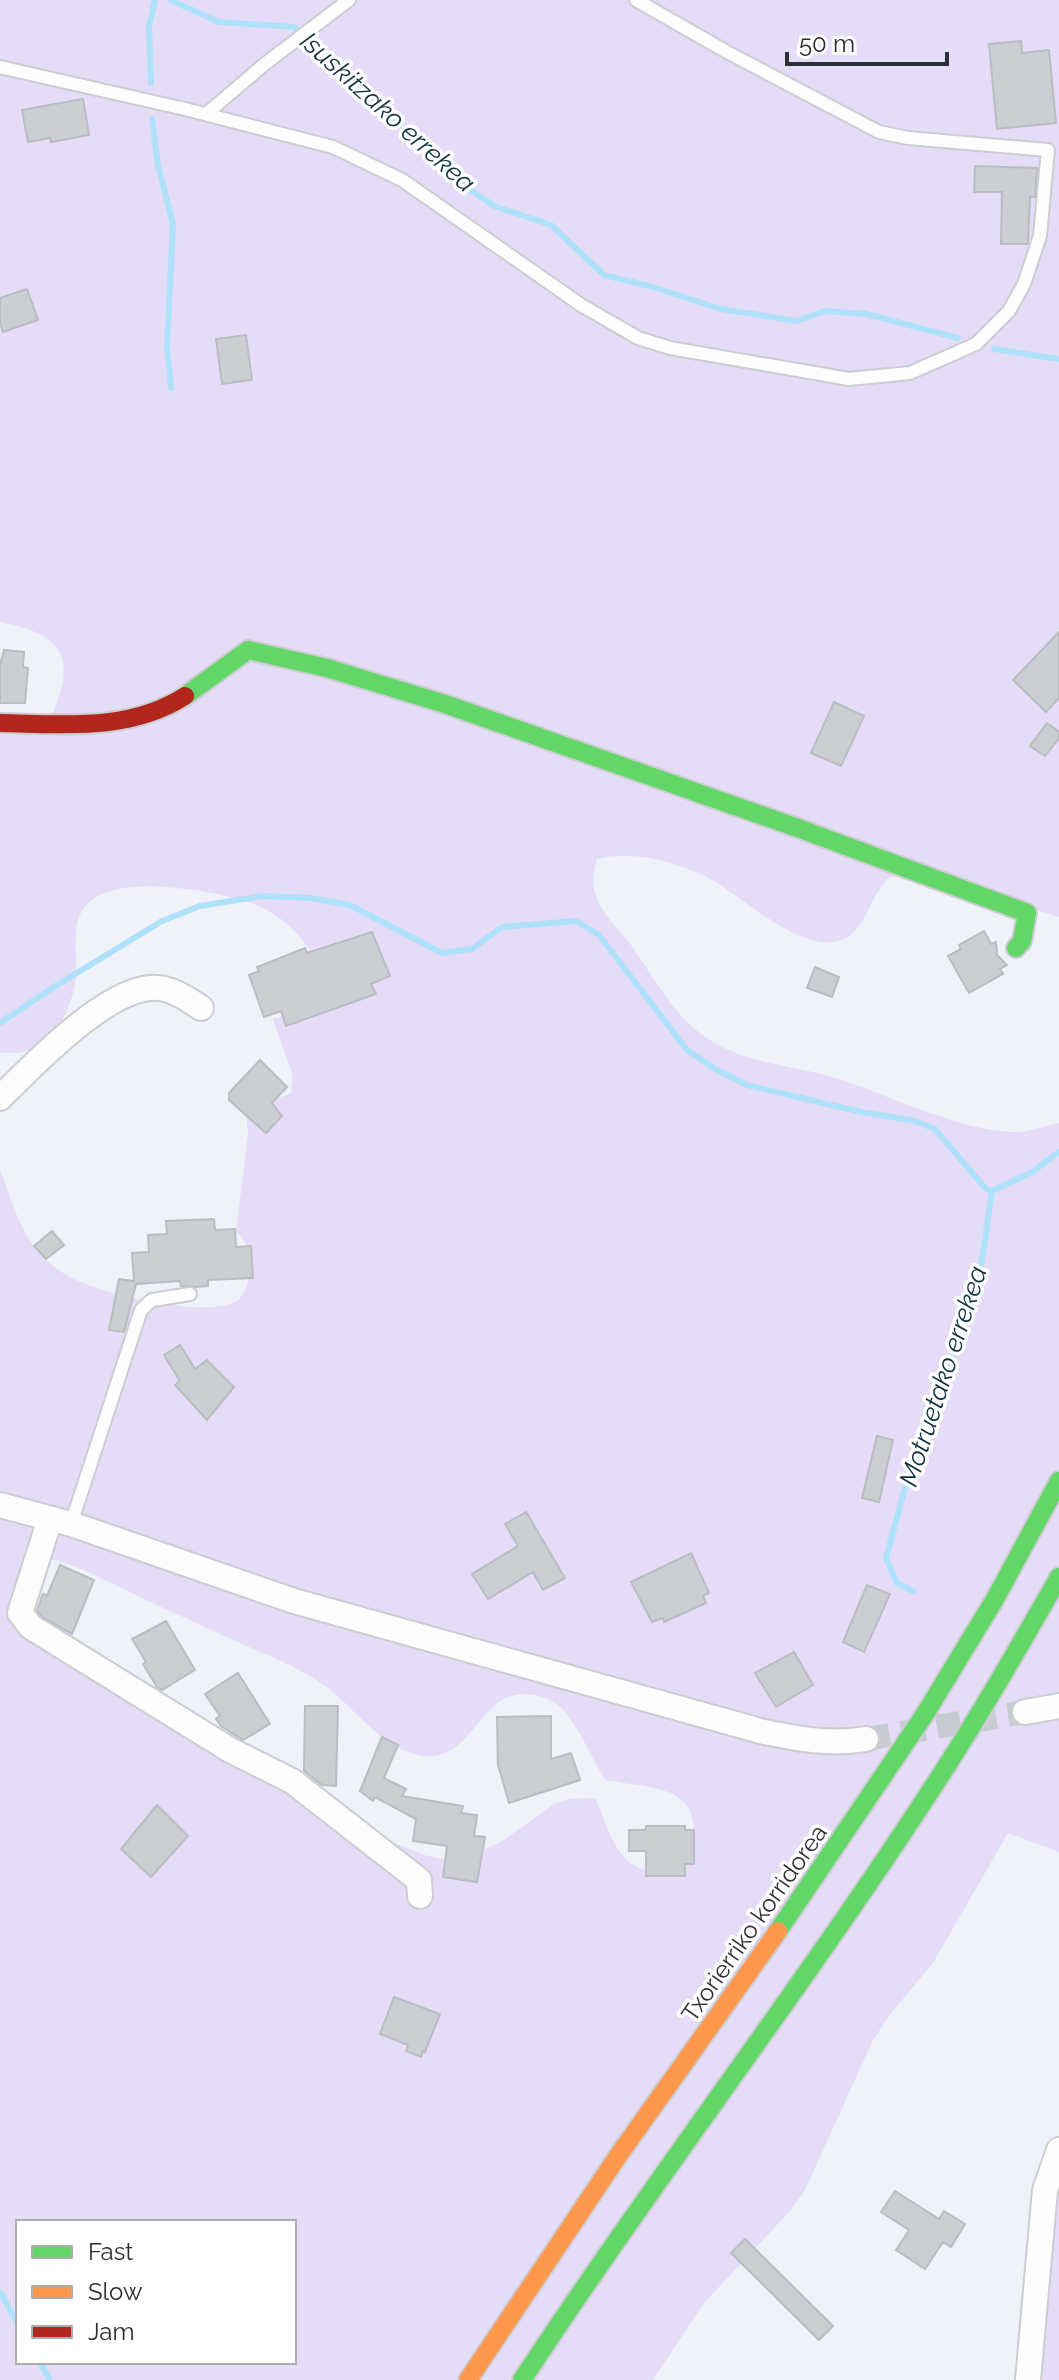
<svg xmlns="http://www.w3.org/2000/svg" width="1059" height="2380" font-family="Raleway,sans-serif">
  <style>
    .green { fill: #e5ddf7; fill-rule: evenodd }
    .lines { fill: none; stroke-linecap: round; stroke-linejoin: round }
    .stream { stroke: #b0e1fa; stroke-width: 6 }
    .building { fill: #cbcfd4; stroke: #b9bcc1; stroke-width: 2 }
    .street-tunnel { stroke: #c8cbd1; stroke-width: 24; stroke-dasharray: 24 12; stroke-linecap: butt }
    .lane-casing { stroke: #cbcdd2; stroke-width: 16 }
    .street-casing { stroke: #cbcdd2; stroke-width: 28 }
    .fast-casing { stroke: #cbcdd2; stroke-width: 22 }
    .slow-casing { stroke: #cbcdd2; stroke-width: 22 }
    .jam-casing { stroke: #cbcdd2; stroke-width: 22 }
    .lane { stroke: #fdfdfe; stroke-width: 12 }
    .street { stroke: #fdfdfe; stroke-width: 24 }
    .fast { stroke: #63d668; stroke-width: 18 }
    .slow { stroke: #ff974d; stroke-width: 18 }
    .jam { stroke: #b3261e; stroke-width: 18 }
    .labels { text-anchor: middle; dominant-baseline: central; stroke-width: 7; stroke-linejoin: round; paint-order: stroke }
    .street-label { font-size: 24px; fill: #2b2e32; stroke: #fff }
    .water-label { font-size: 26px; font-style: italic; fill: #113140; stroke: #fff }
  </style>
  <rect width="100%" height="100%" fill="#eff2f9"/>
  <path class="green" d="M 0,0 L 1059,0 L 1059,917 L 933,877 L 890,877 C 871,893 868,924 848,937 C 807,962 740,893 705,876 C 672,861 633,850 597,859 C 594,871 591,883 596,895 C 602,915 619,929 631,945 C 656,980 675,1020 713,1042 C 750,1064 795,1066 836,1078 C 889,1095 955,1129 1011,1132 C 1027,1133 1044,1126 1059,1123 L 1059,1852 L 1008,1833 L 933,1963 L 892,2012 L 873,2040 L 805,2190 L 791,2210 L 704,2303 L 653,2380 L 0,2380 L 0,1170 C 11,1197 19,1231 40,1253 C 49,1263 61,1273 74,1279 C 105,1294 203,1318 235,1302 C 246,1296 249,1281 249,1270 C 250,1254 248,1242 236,1231 L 248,1134 L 246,1111 L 291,1093 L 293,1076 L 273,1019 L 312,1007 L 336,951 L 310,951 C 298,932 282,917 261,907 C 225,891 114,871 86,905 C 69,926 78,953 76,976 C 74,1003 57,1040 30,1050 C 20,1054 10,1053 0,1053 L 0,726 L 53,713 C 78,652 59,634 0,622 ZM 48,1559 L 61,1561 L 88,1572 C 135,1595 183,1617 231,1639 C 260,1652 291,1664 318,1681 C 351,1702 375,1743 414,1754 C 477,1771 474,1685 534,1695 C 546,1697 558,1703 565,1712 C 581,1732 592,1758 605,1780 C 646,1788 704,1784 692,1842 L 655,1871 C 615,1869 610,1829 595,1798 L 568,1799 L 554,1804 L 501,1842 L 455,1862 L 424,1855 L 376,1836 L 26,1610 ZM 18,2222 L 294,2222 L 294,2362 L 18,2362 Z
    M 1059,2161 L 1059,2380 L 1020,2380 L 1019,2338 L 1031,2236 Z"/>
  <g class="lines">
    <path class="stream" d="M 170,0 L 219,22 L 294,27 L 392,118 L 445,160 L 463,185 L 494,206 L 551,225 L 604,275 L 653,287 L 721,309 L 797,321 L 825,311 L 866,314 L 958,338
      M 151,83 L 149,27 L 155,0
      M 152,119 L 158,165 L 173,224 L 167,347 L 171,388
      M 994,349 L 1059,359
      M 0,1023 L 54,987 L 162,921 L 200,906 L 262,896 L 311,898 L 350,905 L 442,953 L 472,949 L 502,927 L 576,921 L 599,935 L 687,1050 L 715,1069 L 747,1085 L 861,1112 L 915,1121 L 935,1129 L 986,1189 L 992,1191 L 979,1281 L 954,1353 L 920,1432 L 886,1558 L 897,1583 L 913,1591
      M 992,1191 L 1032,1172 L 1059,1152
      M 0,2292 L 18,2324
      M 40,2362 L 50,2380"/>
  </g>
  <path class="building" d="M 1021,41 L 1022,53 L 1049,50 L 1056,123 L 997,129 L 989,44 Z
    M 83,99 L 89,135 L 51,142 L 50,138 L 28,142 L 22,110 Z
    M 975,166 L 1037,168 L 1035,197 L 1030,197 L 1028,244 L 1001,244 L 1002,192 L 974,192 Z
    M 27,289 L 38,320 L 3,332 L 0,322 L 0,298 Z
    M 246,335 L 252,380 L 222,384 L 216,339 Z
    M 1059,632 L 1059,698 L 1046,712 L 1013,680 Z
    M 4,650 L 24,652 L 23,667 L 28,668 L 25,703 L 0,703 L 0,665 Z
    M 834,702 L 864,716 L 841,766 L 811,753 Z
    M 1047,723 L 1059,732 L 1059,738 L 1045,756 L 1030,746 Z
    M 984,931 L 991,944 L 996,942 L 997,955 L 1007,965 L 1000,969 L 1003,974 L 969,993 L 948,956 L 961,949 L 959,945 Z
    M 372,932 L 390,976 L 371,984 L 376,994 L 286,1026 L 281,1011 L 264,1017 L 249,975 L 259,971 L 257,967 L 305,948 L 307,953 Z
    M 815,967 L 839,977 L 832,997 L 807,988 Z
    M 260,1060 L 287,1087 L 272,1103 L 282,1116 L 266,1133 L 229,1100 L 229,1093 Z
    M 214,1219 L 215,1230 L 235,1229 L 236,1247 L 251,1246 L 253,1278 L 208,1280 L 208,1286 L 195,1287 L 181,1286 L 180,1281 L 136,1284 L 124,1332 L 109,1330 L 119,1279 L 134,1281 L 132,1253 L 149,1252 L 148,1235 L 167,1234 L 166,1221 Z
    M 52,1231 L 64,1245 L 46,1259 L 34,1246 Z
    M 180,1345 L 195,1369 L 207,1360 L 234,1387 L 207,1420 L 175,1385 L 180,1381 L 164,1355 Z
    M 877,1436 L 893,1440 L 879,1502 L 862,1498 Z
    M 526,1512 L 565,1578 L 543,1590 L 533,1572 L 488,1599 L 472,1574 L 518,1546 L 505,1524 Z
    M 691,1553 L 709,1593 L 703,1596 L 706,1603 L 664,1622 L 663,1618 L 652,1622 L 631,1582 Z
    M 60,1565 L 94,1580 L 72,1634 L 41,1616 L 37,1610 L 43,1594 L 47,1596 Z
    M 867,1585 L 890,1594 L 864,1652 L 843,1642 Z
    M 166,1621 L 195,1670 L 162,1690 L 157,1687 L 143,1664 L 146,1662 L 132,1639 Z
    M 794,1652 L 813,1685 L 776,1707 L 755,1673 Z
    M 238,1673 L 270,1724 L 243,1740 L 221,1726 L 216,1719 L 220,1716 L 205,1694 Z
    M 305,1706 L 338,1706 L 336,1786 L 322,1785 L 304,1771 Z
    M 551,1716 L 551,1759 L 571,1753 L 580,1780 L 509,1803 L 498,1765 L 497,1717 Z
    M 382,1737 L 398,1745 L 384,1778 L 406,1789 L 402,1796 L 463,1806 L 461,1813 L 477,1815 L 474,1836 L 485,1837 L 477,1882 L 443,1877 L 447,1846 L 413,1841 L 416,1819 L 375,1797 L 373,1801 L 360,1791 Z
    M 157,1805 L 188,1836 L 151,1877 L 121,1849 Z
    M 646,1826 L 685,1826 L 685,1830 L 694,1830 L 694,1864 L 685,1864 L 685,1876 L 646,1876 L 646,1851 L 629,1851 L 629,1830 L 646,1830 Z
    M 394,1997 L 440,2014 L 425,2052 L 423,2051 L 421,2057 L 406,2051 L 408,2045 L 380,2034 Z
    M 895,2191 L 939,2219 L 944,2211 L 965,2224 L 951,2247 L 943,2242 L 925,2269 L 896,2250 L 909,2230 L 881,2212 Z
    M 745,2239 L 833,2326 L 819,2340 L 731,2253 Z"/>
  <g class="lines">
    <path class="street-tunnel" d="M 866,1739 L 1025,1712"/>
    <g class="lane-casing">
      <path id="lane" d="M 0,67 L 185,109 L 333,147 L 402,180 L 581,305 L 638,338 L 670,348 L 849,379 L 910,373 L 976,344 L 1009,311 L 1024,284 L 1040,236 L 1048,150 L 908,138 L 879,132 L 727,52 L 636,0
        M 206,114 L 266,63 L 349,0
        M 71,1524 L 141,1310 L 152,1300 L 190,1294"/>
    </g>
    <g class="street-casing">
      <path id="street" d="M 0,1098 C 32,1066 103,992 150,988 C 169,986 186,998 201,1008
        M 0,1505 L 71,1524 L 294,1601 L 764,1732 C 799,1739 831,1745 866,1739
        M 50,1519 L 20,1613 L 31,1627 L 230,1750 L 292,1781 L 419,1880 L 420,1896
        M 1025,1712 L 1059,1706
        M 1028,2380 L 1045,2190 L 1059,2150"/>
    </g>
    <g class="fast-casing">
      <path id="fast" d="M 185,696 L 248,650 L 327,668 L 445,704 L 795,827 L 1027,913 L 1022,941 L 1016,948
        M 778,1931 L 925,1714 L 995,1599 L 1059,1481
        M 522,2380 C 655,2178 803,1987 935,1784 C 979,1717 1019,1647 1059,1577"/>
    </g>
    <g class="slow-casing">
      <path id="slow" d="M 468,2380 L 618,2156 L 778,1931"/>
    </g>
    <g class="jam-casing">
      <path id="jam" d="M 0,723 C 63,724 129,732 185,696"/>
    </g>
    <use href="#lane" class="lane"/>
    <use href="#street" class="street"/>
    <use href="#fast" class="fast"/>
    <use href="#slow" class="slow"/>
    <use href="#jam" class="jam"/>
  </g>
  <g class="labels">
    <g class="street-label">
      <text transform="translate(754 1923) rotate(-55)">Txorierriko korridorea</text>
    </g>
    <g class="water-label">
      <text transform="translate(388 112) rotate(42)">Isuskitzako errekea</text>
      <text transform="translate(943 1376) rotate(-72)">Motruetako errekea</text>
    </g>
  </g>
  <rect x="16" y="2220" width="280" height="144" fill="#ffffff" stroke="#aaabad" stroke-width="2"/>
  <rect x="32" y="2246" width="40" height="12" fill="#63d668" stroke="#aaabad" stroke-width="2"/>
  <text x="88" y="2260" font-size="24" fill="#2b2e32">Fast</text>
  <rect x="32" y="2286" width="40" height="12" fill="#ff974d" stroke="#aaabad" stroke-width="2"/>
  <text x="88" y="2300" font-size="24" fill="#2b2e32">Slow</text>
  <rect x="32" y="2326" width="40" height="12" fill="#b3261e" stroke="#aaabad" stroke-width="2"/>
  <text x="88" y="2340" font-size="24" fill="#2b2e32">Jam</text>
  <path d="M787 52v12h160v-12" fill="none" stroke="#2b2e32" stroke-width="4"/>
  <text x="799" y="52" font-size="24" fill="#2b2e32" stroke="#ffffff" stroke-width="6" paint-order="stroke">50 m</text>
</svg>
